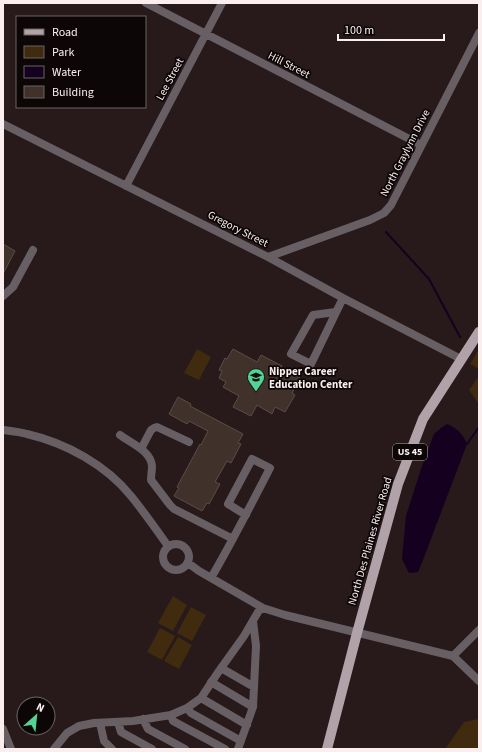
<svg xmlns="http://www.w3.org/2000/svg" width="482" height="752" font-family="'Source Sans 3',sans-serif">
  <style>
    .green { fill: #402b0e }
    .water { fill: #15011f }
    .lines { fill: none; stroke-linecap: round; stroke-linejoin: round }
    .stream { stroke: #15011f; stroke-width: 2 }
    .building { fill: #40312b; stroke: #5d4c46 }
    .minor { stroke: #675f63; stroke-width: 8 }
    .major { stroke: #b1a2aa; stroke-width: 10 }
    .labels { text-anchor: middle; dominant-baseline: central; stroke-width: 3.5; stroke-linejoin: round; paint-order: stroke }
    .shield { fill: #0c0607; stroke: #b3a8a9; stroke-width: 1 }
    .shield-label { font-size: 10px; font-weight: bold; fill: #faeeef }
    .street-label { font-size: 11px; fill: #faeeef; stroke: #0c0607 }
    .poi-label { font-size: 11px; font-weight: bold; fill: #faeeef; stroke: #0c0607; text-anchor: start }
  </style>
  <rect width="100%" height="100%" fill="#28191b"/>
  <path class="green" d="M 197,349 L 211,357 L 199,380 L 184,373 Z
    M 479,349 L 479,369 L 470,364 Z
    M 479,376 L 479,404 L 469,390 Z
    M 173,596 L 187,605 L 173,631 L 158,623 Z
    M 191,607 L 206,615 L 192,641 L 177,633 Z
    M 160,628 L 175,636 L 162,660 L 147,652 Z
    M 178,637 L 192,645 L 179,669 L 164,661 Z
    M 479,719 L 479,749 L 445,749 L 464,722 Z"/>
  <path class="water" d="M 447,424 C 457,428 463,434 467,444 L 423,560 L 418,572 L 409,573 L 402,559 L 406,516 L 421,469 L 434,434 L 441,428 Z"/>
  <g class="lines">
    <path class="stream" d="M 386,232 L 429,279 L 460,337
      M 467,444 L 479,427"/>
  </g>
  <path class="building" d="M 3,244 L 15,251 L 3,274 Z
    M 233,349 L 257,362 L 261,355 L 282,366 L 281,368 L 300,378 L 292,393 L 295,395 L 285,412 L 275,407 L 272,414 L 257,405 L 251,416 L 233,407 L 239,396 L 223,387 L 226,382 L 219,378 L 222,371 L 219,370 L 225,358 L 227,359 Z
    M 178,397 L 191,404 L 190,406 L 243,434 L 238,443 L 241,444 L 231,463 L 227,461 L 215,482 L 220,484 L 209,504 L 207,503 L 202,511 L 174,496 L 179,488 L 177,487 L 200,444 L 201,445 L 208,431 L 189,421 L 187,424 L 169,414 Z"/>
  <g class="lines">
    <path class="minor" d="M 146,3 L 421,145
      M 3,124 L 268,257 L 343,298 L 461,359
      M 126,186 L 222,3
      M 268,257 L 370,220 L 384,213 L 391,205 L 479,33
      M 3,296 L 13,287 L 33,250
      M 336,312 L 313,315 L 291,354 L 311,364 L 343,298
      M 3,430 C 11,431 20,432 27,434 C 66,443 106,465 131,496 C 144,512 156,529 168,546
      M 120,435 C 131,443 151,451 152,466 C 152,471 151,475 151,480 L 170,505 L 174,509 L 233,539
      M 141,449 L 151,430 L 154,428 L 157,427 L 189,442
      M163 557a13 13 0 1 1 26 0a13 13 0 1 1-26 0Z
      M 188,563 L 199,571 L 263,608 L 285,615 L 453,656 L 479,681
      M 211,578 C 232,542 251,505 270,468 L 252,459 L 228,504 L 246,515
      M 453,656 L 479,630
      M 221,668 L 254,687
      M 211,682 L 253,707
      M 201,698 L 247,725
      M 187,708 L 191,713 L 241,741
      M 171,715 L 173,721 L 225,749
      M 143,719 L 148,729 L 185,749
      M 118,722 L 121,732 L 152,749
      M 100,723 L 104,741 L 112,749
      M 3,729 L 11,749
      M 54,749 L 67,733 L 79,726 L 94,723 L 133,721 L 171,715 L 187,708 L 201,698 L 219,671 L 244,636 L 261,607
      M 238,749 L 253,707 L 256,646 L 253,621"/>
    <path class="major" d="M 327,749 L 357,633 L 398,484 L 423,419 L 479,332"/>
  </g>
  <defs>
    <g id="school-pin" transform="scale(0.9)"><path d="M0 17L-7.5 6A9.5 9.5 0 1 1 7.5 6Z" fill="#53d396" stroke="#0c0607"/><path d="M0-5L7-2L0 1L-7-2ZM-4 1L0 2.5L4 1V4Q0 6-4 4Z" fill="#111"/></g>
  </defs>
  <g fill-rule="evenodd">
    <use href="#school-pin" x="256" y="377"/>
  </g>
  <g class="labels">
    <rect class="shield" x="393" y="444" width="34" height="16" rx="3"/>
    <g class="shield-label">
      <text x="410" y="452">US 45</text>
    </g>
    <g class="street-label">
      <text transform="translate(289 65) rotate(27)">Hill Street</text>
      <text transform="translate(170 79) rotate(-62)">Lee Street</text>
      <text transform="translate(405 153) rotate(-63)">North Graylynn Drive</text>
      <text transform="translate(238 229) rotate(27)">Gregory Street</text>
      <text transform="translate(370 541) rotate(-74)">North Des Plaines River Road</text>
    </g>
    <g class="poi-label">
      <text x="269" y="371">Nipper Career<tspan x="269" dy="13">Education Center</tspan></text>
    </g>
  </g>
  <rect width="482" height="752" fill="none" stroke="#faeeef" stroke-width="8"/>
  <rect x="16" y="16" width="130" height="92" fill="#0c0607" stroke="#6b6364"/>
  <rect x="24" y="29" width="20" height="6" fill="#b1a2aa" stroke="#6b6364"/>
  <text x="52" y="36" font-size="12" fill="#faeeef">Road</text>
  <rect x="24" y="46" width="20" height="12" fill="#402b0e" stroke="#6b6364"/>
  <text x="52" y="56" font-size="12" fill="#faeeef">Park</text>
  <rect x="24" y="66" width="20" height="12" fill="#15011f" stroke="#6b6364"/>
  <text x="52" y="76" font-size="12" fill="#faeeef">Water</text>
  <rect x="24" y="86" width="20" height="12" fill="#40312b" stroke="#6b6364"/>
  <text x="52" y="96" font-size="12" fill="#faeeef">Building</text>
  <g transform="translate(36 716) rotate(27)"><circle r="19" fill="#0c0607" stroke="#6b6364"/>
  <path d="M0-3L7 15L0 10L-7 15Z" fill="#53d396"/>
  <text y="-6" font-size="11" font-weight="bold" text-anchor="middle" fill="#faeeef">N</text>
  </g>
  <path d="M338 34v6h106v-6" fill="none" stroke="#faeeef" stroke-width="2"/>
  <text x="344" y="34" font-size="12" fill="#faeeef" stroke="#0c0607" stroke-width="3" paint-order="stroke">100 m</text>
</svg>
